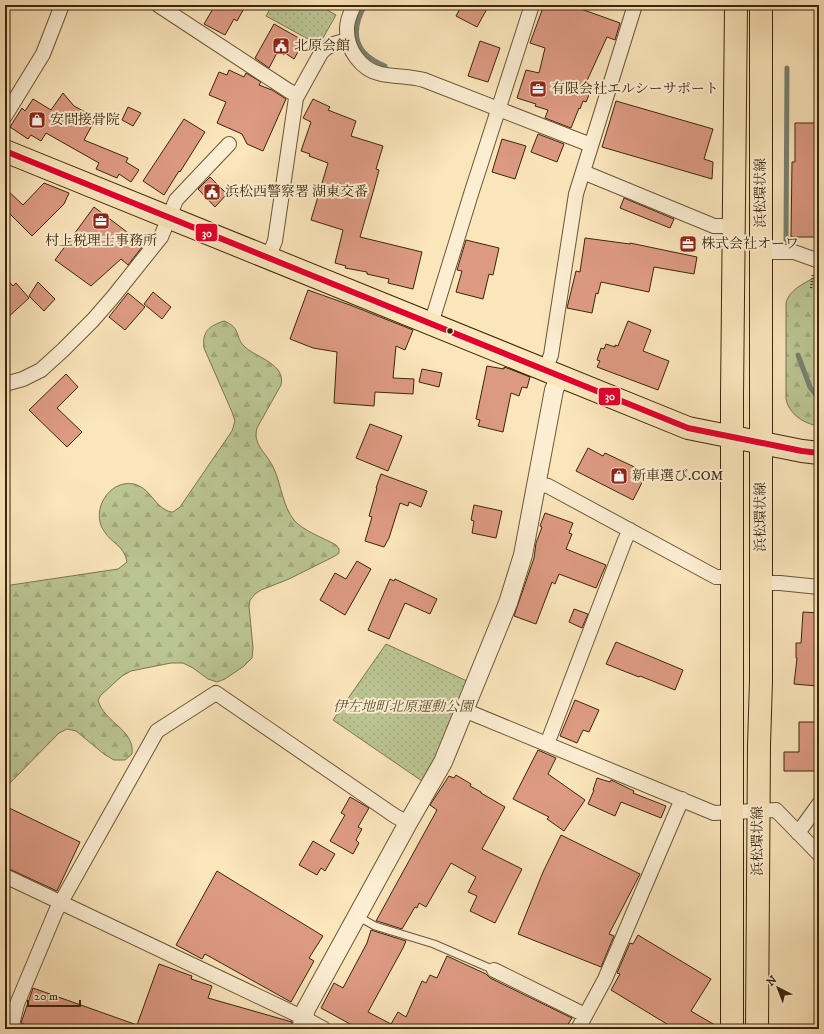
<svg xmlns="http://www.w3.org/2000/svg" width="824" height="1034" font-family="'IM FELL DW Pica','Noto Serif JP',serif">
  <style>
    .forest { fill: url(#forest-firs); stroke: #7b764e }
    .park { fill: url(#park-dots); stroke: #7b764e }
    .lines { fill: none; stroke-linecap: round; stroke-linejoin: round }
    .stream { stroke: #788172; stroke-width: 5 }
    .building { fill: #dd9a83; stroke: #3b260a }
    .service-casing { stroke: #6b5636; stroke-width: 9 }
    .minor-casing { stroke: #6b5636; stroke-width: 16 }
    .tertiary-casing { stroke: #6b5636; stroke-width: 20 }
    .primary-casing { stroke: #3b260a; stroke-width: 24 }
    .path { stroke: #3b260a; stroke-width: 2.5; stroke-dasharray: 1 2; stroke-linecap: butt }
    .service { stroke: #fceed3; stroke-width: 7 }
    .minor { stroke: #fceed3; stroke-width: 14 }
    .tertiary { stroke: #fceed3; stroke-width: 18 }
    .primary { stroke: #fbe5bb; stroke-width: 22 }
    .bus-1-casing { stroke: #fceed3; stroke-width: 9 }
    .bus-1 { stroke: #e4002b; stroke-width: 6 }
    .bus-dot { fill: #3b260a; stroke: #fceed3; stroke-width: 1.5 }
    .labels { text-anchor: middle; dominant-baseline: central; stroke-width: 4; stroke-linejoin: round; paint-order: stroke }
    .poi-label { font-size: 14px; fill: #3b260a; stroke: #fceed3; text-anchor: start }
    .street-label { font-size: 14px; fill: #3b260a; stroke: #fceed3 }
    .park-label { font-size: 14px; font-style: italic; fill: #5b4e2c; stroke: #fceed3 }
    .line-badge { stroke: #fceed3; stroke-width: 1.5 }
    .badge-label { font-size: 11px; text-anchor: middle; font-weight: bold; fill: #fff }
  </style>
  <defs>
    <pattern id="forest-firs" width="22" height="20" patternUnits="userSpaceOnUse"><rect width="22" height="20" fill="#bbc593"/><path d="M5 1l3.5 6h-7zM16 11l3.5 6h-7z" fill="#a2a97d"/></pattern>
    <pattern id="park-dots" width="8" height="8" patternUnits="userSpaceOnUse"><rect width="8" height="8" fill="#bbc593"/><path d="M2 2h.1M6 6h.1" fill="none" stroke="#a2a97d" stroke-width="1.8" stroke-linecap="round"/></pattern>
  </defs>
  <rect width="100%" height="100%" fill="#fbe5bb"/>
  <filter id="stains"><feTurbulence type="fractalNoise" baseFrequency=".005" numOctaves="4"/><feColorMatrix values="0 0 0 0 .2 0 0 0 0 .09 0 0 0 0 .02 0 0 0 .5 -.17"/></filter>
  <radialGradient id="worn" r=".72"><stop offset=".6" stop-color="#630" stop-opacity="0"/><stop offset="1" stop-color="#630" stop-opacity=".3"/></radialGradient>
  <path class="forest" d="M 819,275 L 819,426 C 804,424 789,414 786,399 L 786,303 C 789,289 807,282 819,275 Z
    M 224,321 C 242,328 234,337 245,347 C 257,358 286,364 281,385 L 257,428 C 252,445 268,454 274,469 C 281,484 283,507 294,520 C 303,531 324,538 336,545 L 339,549 L 339,553 L 335,556 L 289,579 L 261,590 L 255,594 L 250,600 L 249,606 L 253,648 L 252,658 L 244,666 L 225,679 L 217,682 L 208,679 L 193,668 L 183,663 L 171,663 L 131,671 L 122,676 L 101,695 L 98,700 C 104,723 135,729 132,754 L 125,760 L 114,760 L 104,754 L 76,731 L 67,729 L 59,733 L 7,786 L 5,790 L 5,588 L 11,585 L 118,569 L 127,562 C 124,545 112,544 104,531 C 90,511 109,479 134,484 C 149,488 153,502 164,509 C 167,511 170,512 173,512 L 180,507 L 232,431 L 235,421 L 232,412 L 204,348 C 202,331 209,326 224,321 Z"/>
  <path class="park" d="M 272,5 L 318,5 L 336,15 L 319,45 L 266,16 Z
    M 386,644 L 467,681 L 435,758 L 422,781 L 333,720 Z"/>
  <g class="lines">
    <path class="stream" d="M 365,5 C 349,33 355,54 385,66
      M 786,242 L 787,68
      M 798,355 L 810,387 L 819,399"/>
  </g>
  <path class="building" d="M 211,5 L 246,5 L 237,21 L 234,19 L 225,35 L 204,24 L 214,7 Z
    M 462,5 L 489,5 L 477,27 L 456,16 Z
    M 544,5 L 570,5 L 620,23 L 615,40 L 607,37 L 585,85 L 592,88 L 586,102 L 583,101 L 580,109 L 579,108 L 571,128 L 545,118 L 548,110 L 535,106 L 536,104 L 517,98 L 526,70 L 539,73 L 545,48 L 530,43 Z
    M 274,24 L 304,41 L 294,59 L 285,53 L 284,55 L 278,51 L 269,68 L 255,58 Z
    M 480,41 L 500,48 L 488,82 L 468,76 Z
    M 229,70 L 244,77 L 246,73 L 261,82 L 259,85 L 272,90 L 286,99 L 263,151 L 247,144 L 242,134 L 217,123 L 226,102 L 209,95 L 219,72 L 227,75 Z
    M 63,93 L 74,106 L 96,118 L 84,140 L 128,158 L 126,162 L 139,170 L 131,182 L 119,174 L 117,178 L 96,169 L 99,163 L 46,133 L 41,141 L 31,135 L 28,139 L 10,127 L 22,108 L 25,111 L 33,99 L 51,110 Z
    M 313,99 L 330,107 L 328,110 L 356,121 L 351,136 L 383,146 L 376,169 L 379,170 L 374,189 L 360,237 L 422,252 L 413,289 L 388,283 L 389,279 L 367,274 L 367,272 L 345,268 L 346,266 L 335,263 L 343,230 L 311,220 L 328,163 L 309,156 L 310,154 L 301,151 L 311,122 L 303,118 Z
    M 616,101 L 713,129 L 704,159 L 713,162 L 712,179 L 602,147 Z
    M 128,107 L 141,113 L 133,126 L 122,120 Z
    M 184,119 L 205,132 L 180,172 L 179,171 L 164,195 L 143,181 Z
    M 795,123 L 819,123 L 819,237 L 791,237 L 792,162 L 795,162 Z
    M 538,134 L 564,144 L 557,162 L 531,152 Z
    M 502,139 L 526,146 L 515,179 L 492,172 Z
    M 210,177 L 227,194 L 215,207 L 198,189 Z
    M 44,183 L 69,193 L 64,204 L 32,236 L 5,209 L 5,188 L 23,205 Z
    M 624,198 L 674,219 L 670,228 L 620,208 Z
    M 94,207 L 135,238 L 138,235 L 146,242 L 128,265 L 121,259 L 91,286 L 55,260 Z
    M 585,238 L 630,244 L 630,243 L 697,257 L 694,274 L 654,267 L 649,292 L 601,282 L 598,294 L 596,293 L 592,313 L 567,308 L 576,271 L 580,272 Z
    M 466,240 L 499,248 L 493,275 L 489,274 L 483,299 L 456,292 L 462,271 L 457,270 Z
    M 5,277 L 13,286 L 16,283 L 29,298 L 5,320 Z
    M 38,282 L 55,299 L 44,311 L 29,296 Z
    M 308,290 L 350,305 L 413,330 L 405,350 L 396,346 L 393,378 L 414,379 L 413,394 L 375,392 L 374,406 L 334,403 L 337,352 L 313,348 L 290,339 Z
    M 153,292 L 171,307 L 162,319 L 144,304 Z
    M 128,293 L 145,307 L 125,330 L 109,317 Z
    M 628,321 L 651,330 L 643,351 L 669,361 L 658,390 L 597,367 L 600,361 L 597,360 L 601,348 L 604,349 L 606,344 L 615,347 L 615,345 L 618,346 Z
    M 487,366 L 504,369 L 504,367 L 507,368 L 530,377 L 527,388 L 522,387 L 519,396 L 511,393 L 503,432 L 478,426 L 480,420 L 476,419 Z
    M 422,369 L 442,373 L 439,387 L 419,382 Z
    M 66,374 L 78,387 L 57,408 L 82,432 L 67,447 L 29,410 Z
    M 370,424 L 402,436 L 388,471 L 356,458 Z
    M 588,448 L 603,456 L 605,453 L 647,473 L 633,500 L 576,471 Z
    M 381,474 L 427,491 L 421,507 L 409,502 L 408,506 L 400,503 L 389,538 L 384,547 L 365,541 L 372,517 L 369,516 L 377,488 L 376,488 Z
    M 474,505 L 502,511 L 496,538 L 472,533 L 474,521 L 471,520 Z
    M 545,513 L 573,523 L 569,533 L 572,534 L 566,549 L 606,565 L 596,588 L 559,574 L 555,584 L 552,582 L 536,624 L 514,616 L 534,558 L 536,543 L 542,527 L 540,526 Z
    M 357,561 L 371,569 L 345,615 L 320,600 L 335,573 L 346,579 Z
    M 390,579 L 394,581 L 395,579 L 437,599 L 430,614 L 405,603 L 389,639 L 368,630 Z
    M 574,609 L 588,614 L 582,628 L 569,622 Z
    M 803,612 L 819,613 L 819,666 L 817,686 L 794,684 L 797,658 L 796,658 L 796,643 L 801,643 Z
    M 616,642 L 683,670 L 675,690 L 640,676 L 639,677 L 606,664 Z
    M 575,700 L 599,710 L 589,732 L 583,730 L 577,743 L 560,736 Z
    M 799,722 L 819,722 L 819,771 L 784,771 L 784,752 L 799,752 Z
    M 538,750 L 556,758 L 548,774 L 585,800 L 564,831 L 547,819 L 549,817 L 513,799 Z
    M 456,775 L 471,784 L 470,786 L 481,792 L 481,793 L 505,807 L 482,849 L 522,869 L 495,923 L 470,911 L 477,896 L 468,892 L 476,877 L 451,863 L 426,907 L 419,903 L 417,908 L 415,907 L 402,929 L 377,921 L 376,921 L 437,810 L 430,805 L 449,776 L 454,778 Z
    M 597,778 L 610,782 L 611,780 L 634,791 L 633,793 L 666,806 L 661,818 L 621,802 L 615,816 L 588,804 L 594,790 L 593,790 Z
    M 350,797 L 369,808 L 358,827 L 362,829 L 356,840 L 359,843 L 353,854 L 330,841 L 345,815 L 341,813 Z
    M 5,806 L 80,842 L 57,891 L 5,867 Z
    M 561,835 L 640,874 L 609,934 L 614,936 L 601,967 L 518,934 L 543,872 Z
    M 313,841 L 335,854 L 325,871 L 321,868 L 317,875 L 299,865 Z
    M 217,871 L 323,936 L 309,958 L 314,961 L 291,1002 L 205,954 L 202,959 L 176,945 Z
    M 371,930 L 406,941 L 403,948 L 368,1012 L 391,1024 L 398,1012 L 406,1017 L 422,981 L 426,983 L 430,975 L 437,978 L 447,956 L 486,974 L 490,978 L 572,1018 L 565,1029 L 359,1029 L 321,1008 L 334,983 L 343,988 L 367,943 Z
    M 638,935 L 711,979 L 691,1011 L 720,1028 L 720,1029 L 675,1029 L 611,990 L 620,974 L 617,973 L 630,943 L 633,944 Z
    M 159,964 L 192,976 L 191,979 L 212,986 L 208,998 L 292,1022 L 291,1029 L 37,1029 L 21,1023 L 33,988 L 137,1025 Z"/>
  <g class="lines">
    <g class="service-casing">
      <path id="service" d="M 357,916 L 375,926 L 434,944 L 494,970"/>
    </g>
    <g class="minor-casing">
      <path id="minor" d="M 158,5 L 289,91 L 297,95
        M 354,5 C 351,12 347,20 347,28 C 346,49 361,70 381,74 C 396,77 410,76 424,80 L 591,145
        M 5,116 L 43,54 L 62,5
        M 583,172 L 714,226 L 733,226
        M 761,252 L 794,252 L 819,261
        M 268,258 L 275,241 L 296,98 L 321,53 C 329,44 337,43 348,40
        M 431,324 L 471,194 L 532,5
        M 545,370 L 551,355 L 576,194 L 635,5
        M 5,384 L 23,379 L 41,370 L 63,350 L 93,320 L 113,297 L 161,237 L 176,200 L 229,144
        M 536,484 L 548,486 L 716,577 L 732,577
        M 761,583 L 780,583 L 819,587
        M 464,710 L 714,813 L 776,810 L 819,854
        M 547,744 L 625,540 L 630,530
        M 798,833 L 819,804
        M 5,876 L 304,1018 L 324,1029
        M 494,970 L 585,1015
        M 11,1029 L 17,1004 L 56,911 L 157,731 L 216,693 L 395,816 L 408,823
        M 578,1029 L 605,979 L 682,799"/>
    </g>
    <g class="tertiary-casing">
      <path id="tertiary" d="M 301,1029 L 306,1009 L 408,823 L 443,762 L 508,603 L 523,555 L 554,390 L 560,376"/>
    </g>
    <g class="primary-casing">
      <path id="primary" d="M 5,151 L 688,428 L 802,451 L 819,453
        M 732,1029 L 732,397 L 736,5
        M 757,1029 L 759,745 L 761,681 L 761,5"/>
    </g>
    <path class="path" d="M 811,288 L 813,274"/>
    <use href="#service" class="service"/>
    <use href="#minor" class="minor"/>
    <use href="#tertiary" class="tertiary"/>
    <use href="#primary" class="primary"/>
    <g class="bus-1-casing">
      <path id="bus-1" d="M 5,151 L 688,428 L 802,451 L 819,453"/>
    </g>
    <use href="#bus-1" class="bus-1"/>
  </g>
  <defs>
    <g id="civic-square" transform="scale(0.9)"><rect x="-9" y="-9" width="18" height="18" rx="4" fill="#8f2418" stroke="#fceed3"/><path d="M-.6-6.5H3V-4.5H.6V-3L4-1V1h2V6H-6V1h2V-1L-.6-3ZM-1.2 2.5V6h2.4V2.5Z" fill="#fff"/></g>
    <g id="office-square" transform="scale(0.9)"><rect x="-9" y="-9" width="18" height="18" rx="4" fill="#8f2418" stroke="#fceed3"/><path d="M-6-3h4V-5.5h4V-3h4V5H-6ZM-1-4.5V-3h2v-1.5ZM-6 0V1H6V0Z" fill="#fff"/></g>
    <g id="shop-square" transform="scale(0.9)"><rect x="-9" y="-9" width="18" height="18" rx="4" fill="#8f2418" stroke="#fceed3"/><path d="M-5-2.5h2.3a2.7 3.5 0 0 1 5.4 0H5L5.5 6h-11ZM-1.5-2.5h3a1.5 2.3 0 0 0-3 0Z" fill="#fff"/></g>
  </defs>
  <g fill-rule="evenodd">
    <use href="#civic-square" x="281" y="46"/>
    <use href="#office-square" x="538" y="89"/>
    <use href="#shop-square" x="37" y="120"/>
    <use href="#civic-square" x="212" y="192"/>
    <use href="#office-square" x="101" y="221"/>
    <use href="#office-square" x="688" y="244"/>
    <use href="#shop-square" x="619" y="476"/>
  </g>
  <circle class="bus-dot" cx="450" cy="331" r="3.5"/>
  <g class="labels">
    <g class="poi-label">
      <text x="294" y="46">北原会館</text>
      <text x="551" y="89">有限会社エルシーサポート</text>
      <text x="50" y="120">安間接骨院</text>
      <text x="225" y="192">浜松西警察署 湖東交番</text>
      <text x="101" y="241" text-anchor="middle">村上税理士事務所</text>
      <text x="701" y="244">株式会社オーワ</text>
      <text x="632" y="476">新車選び.COM</text>
    </g>
    <g class="street-label">
      <text transform="translate(761 193) rotate(-90)">浜松環状線</text>
      <text transform="translate(761 517) rotate(-90)">浜松環状線</text>
      <text transform="translate(758 841) rotate(-90)">浜松環状線</text>
    </g>
    <g class="park-label">
      <text x="403" y="707">伊左地町北原運動公園</text>
    </g>
  </g>
  <g class="line-badge">
    <rect x="195" y="223" width="23" height="19" rx="4" fill="#e4002b"/>
    <rect x="598" y="387" width="23" height="19" rx="4" fill="#e4002b"/>
  </g>
  <g class="badge-label">
    <text x="207" y="237">30</text>
    <text x="610" y="400">30</text>
  </g>
  <rect width="824" height="1034" fill="none" stroke="#fbe5bb" stroke-width="20"/>
  <rect x="6" y="6" width="812" height="1022" fill="none" stroke="#3b260a" stroke-width="2"/>
  <rect x="10" y="10" width="804" height="1014" fill="none" stroke="#3b260a"/>
  <g transform="translate(778 988) rotate(318)" stroke="#fceed3" stroke-width="3" paint-order="stroke">
  <path d="M0-3L7 15L0 10L-7 15Z" fill="#3b260a"/>
  <text y="-6" font-size="11" font-weight="bold" text-anchor="middle" fill="#3b260a">N</text>
  </g>
  <path d="M28 1000v6h52v-6" fill="none" stroke="#3b260a" stroke-width="2"/>
  <text x="34" y="1000" font-size="12" fill="#3b260a" stroke="#fceed3" stroke-width="3" paint-order="stroke">20 m</text>
  <rect width="100%" height="100%" filter="url(#stains)"/>
  <rect width="100%" height="100%" fill="url(#worn)"/>
</svg>
